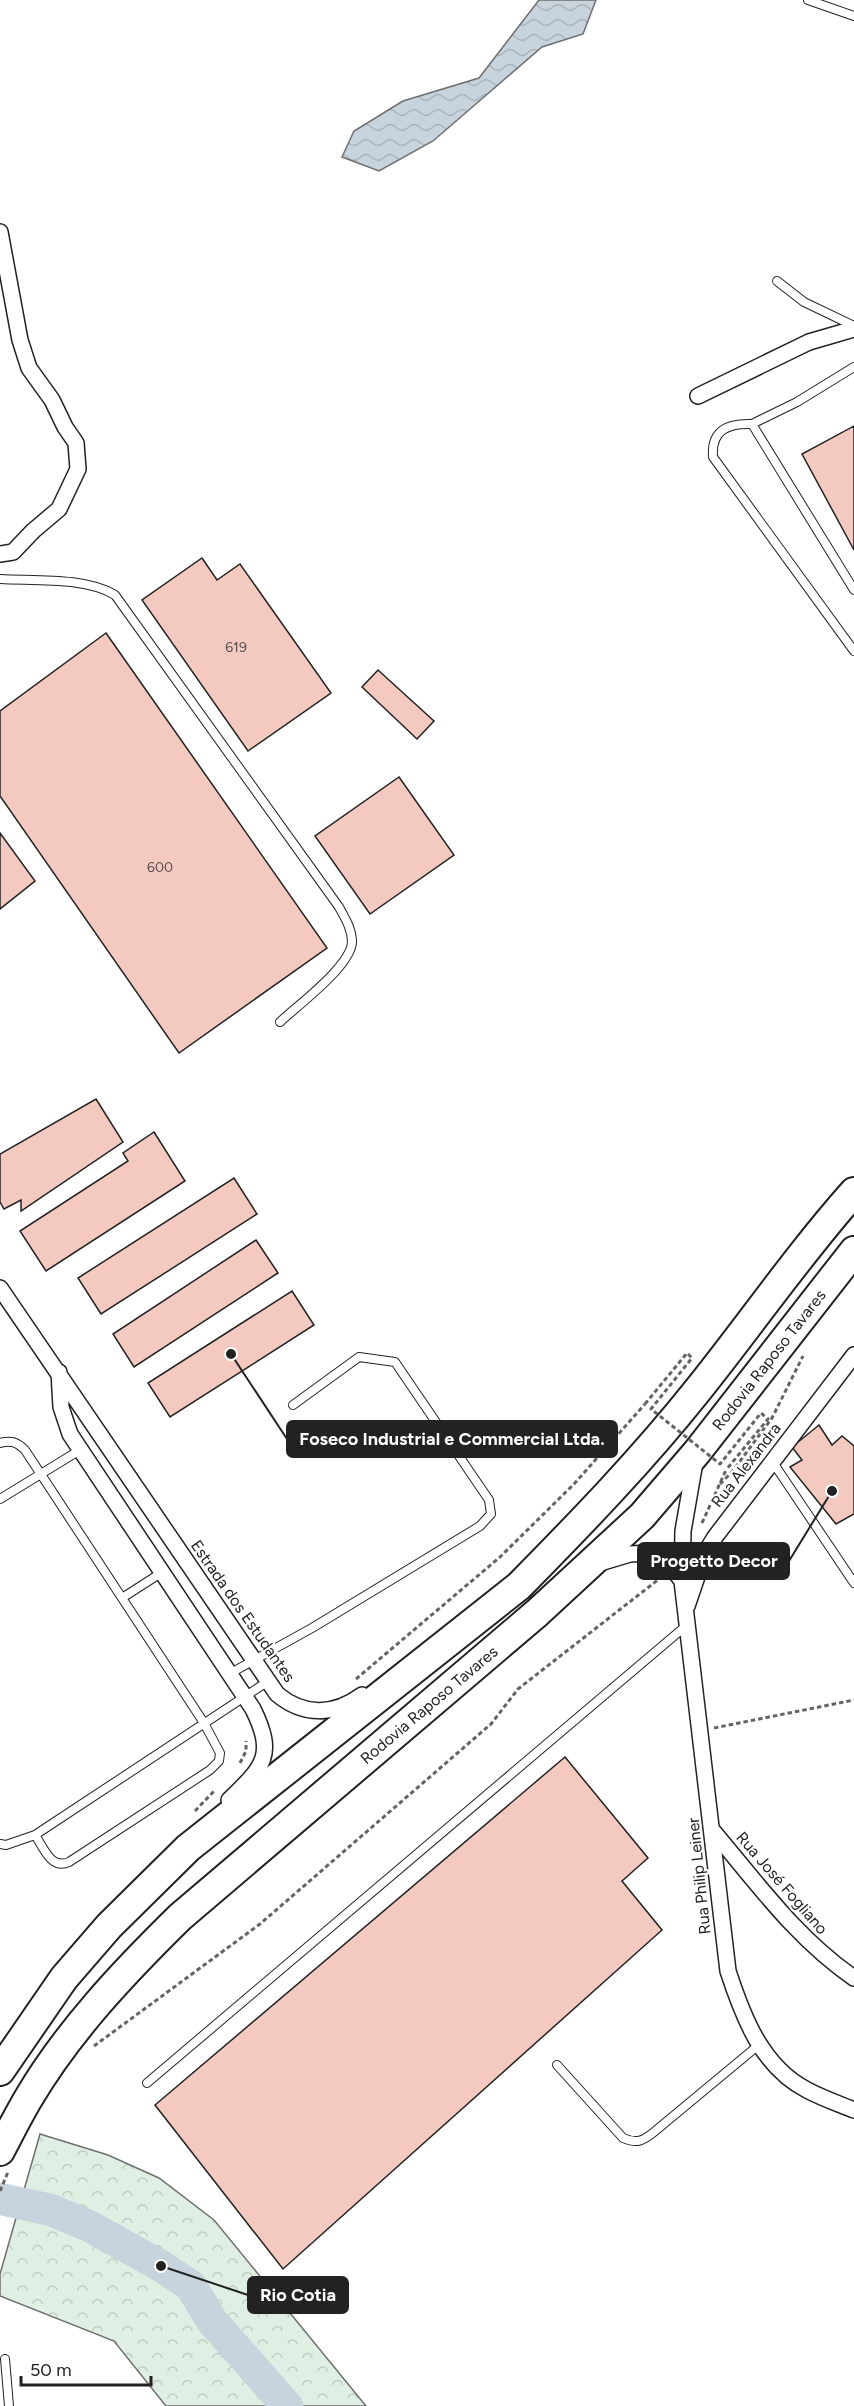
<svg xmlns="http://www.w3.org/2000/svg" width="854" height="2406" font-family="Figtree,sans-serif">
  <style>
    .forest { fill: url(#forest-crowns); stroke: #6f6f6f; stroke-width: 1.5 }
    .water { fill: url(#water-waves); stroke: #6f6f6f; stroke-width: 1.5 }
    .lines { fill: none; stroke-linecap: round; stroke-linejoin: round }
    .river { stroke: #c7d3dd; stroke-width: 32 }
    .building { fill: #f3c9c0; stroke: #222; stroke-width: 1.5 }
    .service-casing { stroke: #222; stroke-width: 10 }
    .minor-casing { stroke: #222; stroke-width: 18 }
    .motorway-casing { stroke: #222; stroke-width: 32 }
    .path { stroke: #646464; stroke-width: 3; stroke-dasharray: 4.5 3; stroke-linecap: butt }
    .service { stroke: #fff; stroke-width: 8 }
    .minor { stroke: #fff; stroke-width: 15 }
    .motorway { stroke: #fff; stroke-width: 28 }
    .path-bridge { stroke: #646464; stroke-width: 3; stroke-dasharray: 4.5 3; stroke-linecap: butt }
    .labels { text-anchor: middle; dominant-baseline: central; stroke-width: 4.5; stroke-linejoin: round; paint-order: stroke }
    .number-label { font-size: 14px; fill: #564c4a }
    .street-label { font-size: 16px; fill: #222; stroke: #fff }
    .leader { fill: none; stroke: #222; stroke-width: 2 }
    .callout-dot { fill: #222; stroke: #fff; stroke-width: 2 }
    .callout { fill: #222; stroke: #222; stroke-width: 2 }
    .callout-label { font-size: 18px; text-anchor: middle; font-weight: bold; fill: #fff }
  </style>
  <defs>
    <pattern id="forest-crowns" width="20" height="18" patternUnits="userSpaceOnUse" patternTransform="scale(1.5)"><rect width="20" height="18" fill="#e0efe3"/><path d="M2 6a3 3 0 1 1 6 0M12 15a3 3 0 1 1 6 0" fill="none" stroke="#c0cdc2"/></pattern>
    <pattern id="water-waves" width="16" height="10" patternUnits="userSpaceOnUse" patternTransform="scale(1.5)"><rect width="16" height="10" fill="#c7d3dd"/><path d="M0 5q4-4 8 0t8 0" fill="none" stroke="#abb5bd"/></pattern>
  </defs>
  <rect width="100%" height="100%" fill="#fff"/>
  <path class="forest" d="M 40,2134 L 108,2155 L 159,2178 L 214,2220 L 366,2406 L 166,2406 L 114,2341 L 0,2296 L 0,2274 Z"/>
  <path class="water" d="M 539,0 L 596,0 L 583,34 L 542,47 L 433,141 L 379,171 L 342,157 L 354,131 L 403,101 L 479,78 Z"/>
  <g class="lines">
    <path class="river" d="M 0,2199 L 51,2210 L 89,2226 L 161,2266 L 191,2286 L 212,2321 L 287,2406"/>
  </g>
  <path class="building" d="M 854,426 L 854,550 L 802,454 Z
    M 202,558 L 217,580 L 240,564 L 331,693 L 248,751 L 142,600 Z
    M 106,633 L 327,948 L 179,1053 L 0,796 L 0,711 Z
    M 378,670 L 434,721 L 417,739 L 362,687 Z
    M 399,777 L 454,855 L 370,914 L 315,836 Z
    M 0,833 L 35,881 L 0,909 Z
    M 96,1099 L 123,1142 L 21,1211 L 21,1200 L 4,1209 L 0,1202 L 0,1154 Z
    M 154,1132 L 185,1181 L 46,1271 L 20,1231 L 128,1161 L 123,1153 Z
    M 234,1178 L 257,1214 L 101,1314 L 78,1278 Z
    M 256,1240 L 278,1273 L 134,1367 L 113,1334 Z
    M 292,1291 L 314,1325 L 170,1417 L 148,1383 Z
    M 819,1425 L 832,1445 L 842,1436 L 854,1446 L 854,1514 L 836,1524 L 790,1467 L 802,1460 L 792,1447 Z
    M 565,1757 L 648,1858 L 622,1881 L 662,1930 L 283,2269 L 155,2105 Z"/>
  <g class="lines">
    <g class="service-casing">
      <path id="service" d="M 808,0 L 854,16
        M 777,281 L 804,302 L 854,326
        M 854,367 L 797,402 L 752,424 L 854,590
        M 752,424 C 728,423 711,430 713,457 L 854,651
        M 0,579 C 34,581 86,577 115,595 L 339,907 C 345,918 352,929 352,942 C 351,966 298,1005 280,1022
        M 0,1443 C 11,1440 17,1442 25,1450 L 204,1723 L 220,1753 L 219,1761 L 210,1770 L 69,1862 C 51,1870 44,1848 35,1835
        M 772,1461 L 854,1583
        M 0,1499 L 80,1450
        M 122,1598 L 161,1573
        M 229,1674 L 312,1628 L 480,1526 L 491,1514 L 489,1500 L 395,1362 L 359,1357 L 293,1405
        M 0,1844 L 6,1845 L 35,1835 L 267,1682
        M 557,2065 L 623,2138 C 637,2144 643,2141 654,2132 L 760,2044
        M 147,2083 L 687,1625
        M 5,2359 L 9,2406"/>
    </g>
    <g class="minor-casing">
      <path id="minor" d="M 0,232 L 20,340 L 29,368 L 52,400 L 65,427 L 76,443 L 78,469 L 59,509 L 33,531 L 13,552 L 0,554
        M 698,396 L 809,342 L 854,329
        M 0,1288 L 277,1694 C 303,1716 334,1716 362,1695
        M 59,1372 L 61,1407 L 70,1434 L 253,1709 C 276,1756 263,1767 229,1800
        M 695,1462 L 683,1531 L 682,1581 L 728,1971 C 743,2017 762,2067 807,2090 C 822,2098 839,2104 854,2110
        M 600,1563 L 630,1554 L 652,1553 L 673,1569 L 682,1581
        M 687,1606 L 705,1553 L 715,1537 L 854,1355
        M 713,1831 C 757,1883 797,1939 854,1978"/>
    </g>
    <g class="motorway-casing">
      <path id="motorway" d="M 0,2071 L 64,1978 L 109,1926 L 188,1848 L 519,1586 C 581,1523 642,1460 697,1391 C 750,1325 798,1255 854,1192
        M 0,2151 C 9,2134 18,2116 28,2099 C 68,2031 124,1972 180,1917 L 537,1613 L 642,1516 L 697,1452 L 854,1251"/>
    </g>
    <path class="path" d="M 720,1484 L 732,1472 L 772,1418 L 803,1356
      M 702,1523 L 726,1470
      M 356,1679 L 500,1557 L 574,1484 L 645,1404
      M 714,1728 L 854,1700
      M 240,1763 L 246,1751 L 246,1741
      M 195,1811 L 215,1790
      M 94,2046 L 260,1924 L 491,1724 L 518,1689 L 659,1579
      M 0,2191 L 8,2172"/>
    <use href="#service" class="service"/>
    <use href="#minor" class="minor"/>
    <use href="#motorway" class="motorway"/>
    <path class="path-bridge" d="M 645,1404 L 687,1353 L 692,1358 L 651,1409 L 720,1464 L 761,1413 L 768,1419 L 726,1470"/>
  </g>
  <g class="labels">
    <g class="number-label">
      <text x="236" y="647">619</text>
      <text x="160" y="867">600</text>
    </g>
    <g class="street-label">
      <text transform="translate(769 1360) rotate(-52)">Rodovia Raposo Tavares</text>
      <text transform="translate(746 1465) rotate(-52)">Rua Alexandra</text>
      <text transform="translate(243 1611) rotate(55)">Estrada dos Estudantes</text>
      <text transform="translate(429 1705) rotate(-40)">Rodovia Raposo Tavares</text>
      <text transform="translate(699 1876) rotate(-96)">Rua Philip Leiner</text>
      <text transform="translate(782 1883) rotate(49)">Rua José Fogliano</text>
    </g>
  </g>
  <path class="leader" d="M231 1354L287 1439M832 1491L789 1561M161 2266L248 2295"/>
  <g class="callout-dot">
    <circle cx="231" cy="1354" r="6"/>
    <circle cx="832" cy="1491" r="6"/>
    <circle cx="161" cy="2266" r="6"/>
  </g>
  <g class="callout">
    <rect x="287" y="1421" width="330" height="36" rx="6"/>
    <rect x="638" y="1543" width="151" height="36" rx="6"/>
    <rect x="248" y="2277" width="100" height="36" rx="6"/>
  </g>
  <g class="callout-label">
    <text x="452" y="1445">Foseco Industrial e Commercial Ltda.</text>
    <text x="714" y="1567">Progetto Decor</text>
    <text x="298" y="2301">Rio Cotia</text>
  </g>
  <path d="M21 2376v9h130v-9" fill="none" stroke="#222222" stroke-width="3"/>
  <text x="30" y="2376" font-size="18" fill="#222222" stroke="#ffffff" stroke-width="4.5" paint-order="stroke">50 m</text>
</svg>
